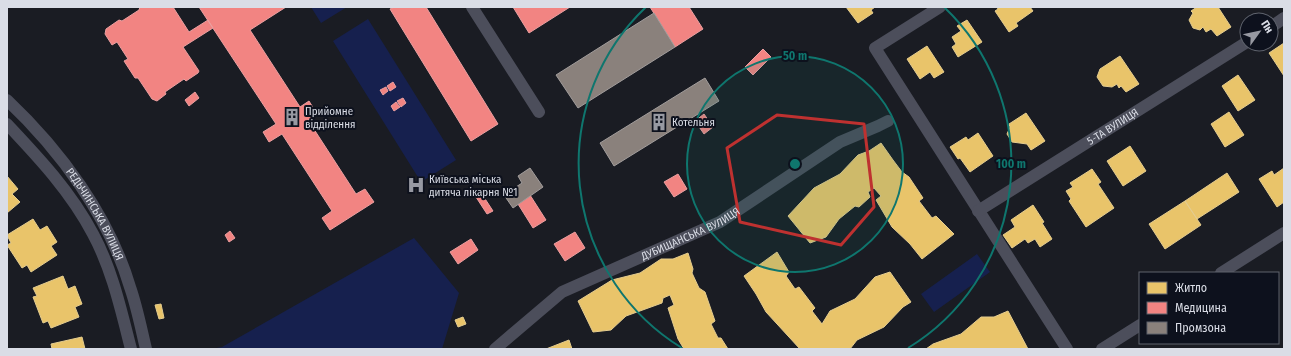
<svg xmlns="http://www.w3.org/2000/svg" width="1291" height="356" font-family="'Fira Sans Condensed',sans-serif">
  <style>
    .green { fill: #16204e }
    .homes { fill: #e9c46a; stroke: #e4cc8f }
    .health { fill: #f28482; stroke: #eb9fa0 }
    .industry { fill: #8a817c; stroke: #a29d9c }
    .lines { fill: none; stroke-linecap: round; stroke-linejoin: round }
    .street { stroke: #4c4e5b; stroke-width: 12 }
    .marked { fill: none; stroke: #d62828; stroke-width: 3; stroke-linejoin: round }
    .ring { fill: none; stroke: #0f766e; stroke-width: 2 }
    .labels { text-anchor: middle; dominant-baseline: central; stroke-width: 4; stroke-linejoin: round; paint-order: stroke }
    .poi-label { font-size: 11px; fill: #dadde6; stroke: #0d111d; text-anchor: start }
    .street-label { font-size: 11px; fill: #dadde6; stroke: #0d111d }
    .centre { fill: #0f766e; stroke: #0d111d; stroke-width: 2 }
    .ring-label { font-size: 12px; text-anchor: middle; font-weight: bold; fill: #0f766e; stroke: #0d111d; stroke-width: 4; stroke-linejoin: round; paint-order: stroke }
  </style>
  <rect width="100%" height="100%" fill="#1a1c23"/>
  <path class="green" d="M 311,7 L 347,7 L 321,23 Z
    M 368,19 L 456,160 L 421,182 L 333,41 Z
    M 414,238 L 459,293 L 442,349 L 211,349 L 222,347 Z
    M 977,254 L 990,272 L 934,312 L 921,294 Z"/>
  <path class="homes" d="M 846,7 L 875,7 L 871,10 L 873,13 L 858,23 Z
    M 997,7 L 1030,7 L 1033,11 L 1016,23 L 1018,26 L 1009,32 L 995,11 L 998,9 Z
    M 1197,7 L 1218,7 L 1231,27 L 1217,36 L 1211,29 L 1206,32 L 1203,27 L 1200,30 L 1193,28 L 1189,20 L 1193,13 L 1191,11 Z
    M 967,20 L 982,42 L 958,57 L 952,47 L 956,44 L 952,37 L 961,31 L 957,26 Z
    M 1284,43 L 1284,76 L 1269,53 Z
    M 927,46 L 944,72 L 934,78 L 930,72 L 920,79 L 907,59 Z
    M 1120,56 L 1139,84 L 1126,92 L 1121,86 L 1119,88 L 1117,84 L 1112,87 L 1103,86 L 1097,77 L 1100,69 Z
    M 1238,75 L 1255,100 L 1238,111 L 1222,86 Z
    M 1229,112 L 1244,135 L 1225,147 L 1211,124 Z
    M 1026,113 L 1045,141 L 1031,150 L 1027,144 L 1012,142 L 1007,134 L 1010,127 L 1009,124 Z
    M 978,133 L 993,156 L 970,172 L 960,158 L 958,159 L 950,147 L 966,137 L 968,140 Z
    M 881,143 L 893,160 L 902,172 L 909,177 L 923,198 L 919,201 L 932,218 L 936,216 L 954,234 L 922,259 L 910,244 L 892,227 L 876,200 L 881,196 L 874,188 L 868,192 L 870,197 L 859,207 L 855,206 L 839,219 L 826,237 L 810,243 L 788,216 L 814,188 L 840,174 L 858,155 L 869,151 Z
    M 1130,146 L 1146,171 L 1123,186 L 1107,161 Z
    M 1284,168 L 1284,202 L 1277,207 L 1259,179 L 1272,171 L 1274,175 Z
    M 1092,169 L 1101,182 L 1098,184 L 1114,208 L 1086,227 L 1069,201 L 1071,199 L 1066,191 L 1073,187 L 1070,183 Z
    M 1227,173 L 1239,192 L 1197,219 L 1185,201 Z
    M 7,176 L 18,189 L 12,194 L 20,202 L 7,213 Z
    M 1185,201 L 1201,225 L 1165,249 L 1149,224 Z
    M 1033,205 L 1044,222 L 1042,223 L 1052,239 L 1040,247 L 1035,239 L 1028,243 L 1025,239 L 1012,248 L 1003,235 L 1015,227 L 1011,220 Z
    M 33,219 L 40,230 L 47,226 L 57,242 L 51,246 L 57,255 L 31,272 L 27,265 L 22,268 L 7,245 L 11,243 L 7,235 Z
    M 777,252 L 789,272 L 786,276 L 795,289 L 799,287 L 815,308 L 812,311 L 822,324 L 830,311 L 855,299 L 875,277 L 890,272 L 911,302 L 903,307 L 884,327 L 857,340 L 850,349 L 800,349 L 766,312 L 756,294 L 744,276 Z
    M 688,253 L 693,269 L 692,273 L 699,288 L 705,292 L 715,321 L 711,324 L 718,338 L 721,338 L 728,349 L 684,349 L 678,339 L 668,308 L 674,305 L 670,295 L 663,298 L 662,303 L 626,316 L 611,330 L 593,332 L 578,301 L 612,280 L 640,273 L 661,259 L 673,259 Z
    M 63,276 L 68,289 L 75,286 L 82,304 L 75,307 L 79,317 L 51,328 L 48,321 L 43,323 L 33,297 L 37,296 L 33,288 Z
    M 161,304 L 164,318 L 159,319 L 155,305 Z
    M 1008,311 L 1028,349 L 926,349 L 933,344 L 961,334 L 981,317 L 994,317 Z
    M 463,317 L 466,324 L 458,327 L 455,320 Z
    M 82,337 L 85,349 L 52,349 L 51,344 Z
    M 569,340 L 572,349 L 546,349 Z"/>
  <path class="health" d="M 173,7 L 189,32 L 208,20 L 213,28 L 183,47 L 199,71 L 198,73 L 186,81 L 184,79 L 165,92 L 166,94 L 157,101 L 152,99 L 138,78 L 135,78 L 124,61 L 128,59 L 117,42 L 112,45 L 105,34 L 106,29 L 119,20 L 122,21 L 139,10 L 140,7 Z
    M 199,7 L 286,7 L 250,30 L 300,107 L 309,101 L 317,114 L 308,120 L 356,194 L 365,189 L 374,202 L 330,230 L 322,218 L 332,211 L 282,134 L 269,142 L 263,132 L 276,124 Z
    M 394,7 L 426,7 L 498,124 L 471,141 L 390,9 Z
    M 513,7 L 570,7 L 529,33 Z
    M 650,7 L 689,7 L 703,29 L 675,47 Z
    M 763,49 L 771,57 L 753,75 L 745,67 Z
    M 393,82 L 396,87 L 390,91 L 387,86 Z
    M 386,87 L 388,91 L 383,95 L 380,90 Z
    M 195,92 L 199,98 L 189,106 L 185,100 Z
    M 403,98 L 406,103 L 401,107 L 397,101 Z
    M 396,102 L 400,107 L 394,111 L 391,106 Z
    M 704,114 L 713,127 L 704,134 L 695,121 Z
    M 678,174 L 687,189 L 674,197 L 664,182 Z
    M 480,191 L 493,211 L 487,214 L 474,194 Z
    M 530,195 L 546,220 L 533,228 L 518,204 Z
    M 230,231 L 235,238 L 229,242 L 225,235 Z
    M 575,232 L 585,248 L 565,261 L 554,244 Z
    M 471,239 L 478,250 L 458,264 L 450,252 Z"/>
  <path class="industry" d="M 654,13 L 675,47 L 578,108 L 556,75 Z
    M 705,78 L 719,101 L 614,166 L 600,143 Z
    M 530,168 L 543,187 L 513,208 L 504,195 L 522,183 L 518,176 Z"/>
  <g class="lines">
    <g class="street">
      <path d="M 472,7 L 539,112"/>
      <path d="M 940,7 L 875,48 L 1067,349"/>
      <path d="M 1271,27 L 1284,18"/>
      <path id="s1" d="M 7,100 C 60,150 109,216 130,287 C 137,307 141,328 146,349"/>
      <path d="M 7,124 C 39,158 71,192 93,234 C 112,269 121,310 131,349"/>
      <path id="s2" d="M 978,211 L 1247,42"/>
      <path d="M 1221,273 L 1284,233"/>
      <path id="s3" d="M 495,349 L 562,292 L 720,222 L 840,142 L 878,126 L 888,121"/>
      <path d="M 1102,349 L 1140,325"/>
    </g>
  </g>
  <path class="marked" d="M 777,115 L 864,124 L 874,207 L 841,245 L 740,222 L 727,148 Z"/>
  <circle cx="795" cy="164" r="108" fill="#0f766e" fill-opacity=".12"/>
  <g class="ring">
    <circle cx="795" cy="164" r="108"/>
    <path d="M682 348A216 216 0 0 1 646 7M944 7A216 216 0 0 1 908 348"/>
  </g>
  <defs>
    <g id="building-bare" transform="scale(1.38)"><path d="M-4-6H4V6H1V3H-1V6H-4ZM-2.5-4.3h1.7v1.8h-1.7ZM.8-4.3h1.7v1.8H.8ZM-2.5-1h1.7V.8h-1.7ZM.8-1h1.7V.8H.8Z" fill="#9799a2" stroke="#0d111d" stroke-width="2.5" paint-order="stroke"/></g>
    <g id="hospital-bare" transform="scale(1.38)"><path d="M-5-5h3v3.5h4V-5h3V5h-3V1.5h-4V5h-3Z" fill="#9799a2" stroke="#0d111d" stroke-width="2.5" paint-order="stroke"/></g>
  </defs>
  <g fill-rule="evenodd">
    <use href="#building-bare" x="292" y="117"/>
    <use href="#building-bare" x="659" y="122"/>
    <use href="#hospital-bare" x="416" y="185"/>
  </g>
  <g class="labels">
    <g class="poi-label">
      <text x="305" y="111">Прийомне<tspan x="305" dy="13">відділення</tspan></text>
      <text x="672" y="122">Котельня</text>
      <text x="429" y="179">Київська міська<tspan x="429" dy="13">дитяча лікарня №1</tspan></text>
    </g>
    <g class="street-label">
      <text stroke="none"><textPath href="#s2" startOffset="159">5-ТА ВУЛИЦЯ</textPath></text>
      <text stroke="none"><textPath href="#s1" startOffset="145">РЕДЬЧИНСЬКА ВУЛИЦЯ</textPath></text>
      <text stroke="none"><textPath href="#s3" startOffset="229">ДУБИЩАНСЬКА ВУЛИЦЯ</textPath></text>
    </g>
  </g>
  <circle cx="795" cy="164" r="6" class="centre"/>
  <g class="ring-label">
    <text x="795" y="60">50 m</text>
    <text x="1011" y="168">100 m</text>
  </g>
  <rect width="1291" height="356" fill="none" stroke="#dadde6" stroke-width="16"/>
  <rect x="1139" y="272" width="140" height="72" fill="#0d111d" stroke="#5f636d"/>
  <rect x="1147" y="282" width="20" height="12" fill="#e9c46a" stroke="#5f636d"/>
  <text x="1175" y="292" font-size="12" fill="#dadde6">Житло</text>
  <rect x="1147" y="302" width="20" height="12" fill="#f28482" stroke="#5f636d"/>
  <text x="1175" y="312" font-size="12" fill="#dadde6">Медицина</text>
  <rect x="1147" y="322" width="20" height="12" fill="#8a817c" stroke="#5f636d"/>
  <text x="1175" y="332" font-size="12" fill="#dadde6">Промзона</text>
  <g transform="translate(1259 32) rotate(57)"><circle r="19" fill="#0d111d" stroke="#5f636d"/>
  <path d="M0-3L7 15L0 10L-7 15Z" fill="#9799a2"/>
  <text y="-6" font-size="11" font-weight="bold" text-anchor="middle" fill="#dadde6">Пн</text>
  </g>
</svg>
